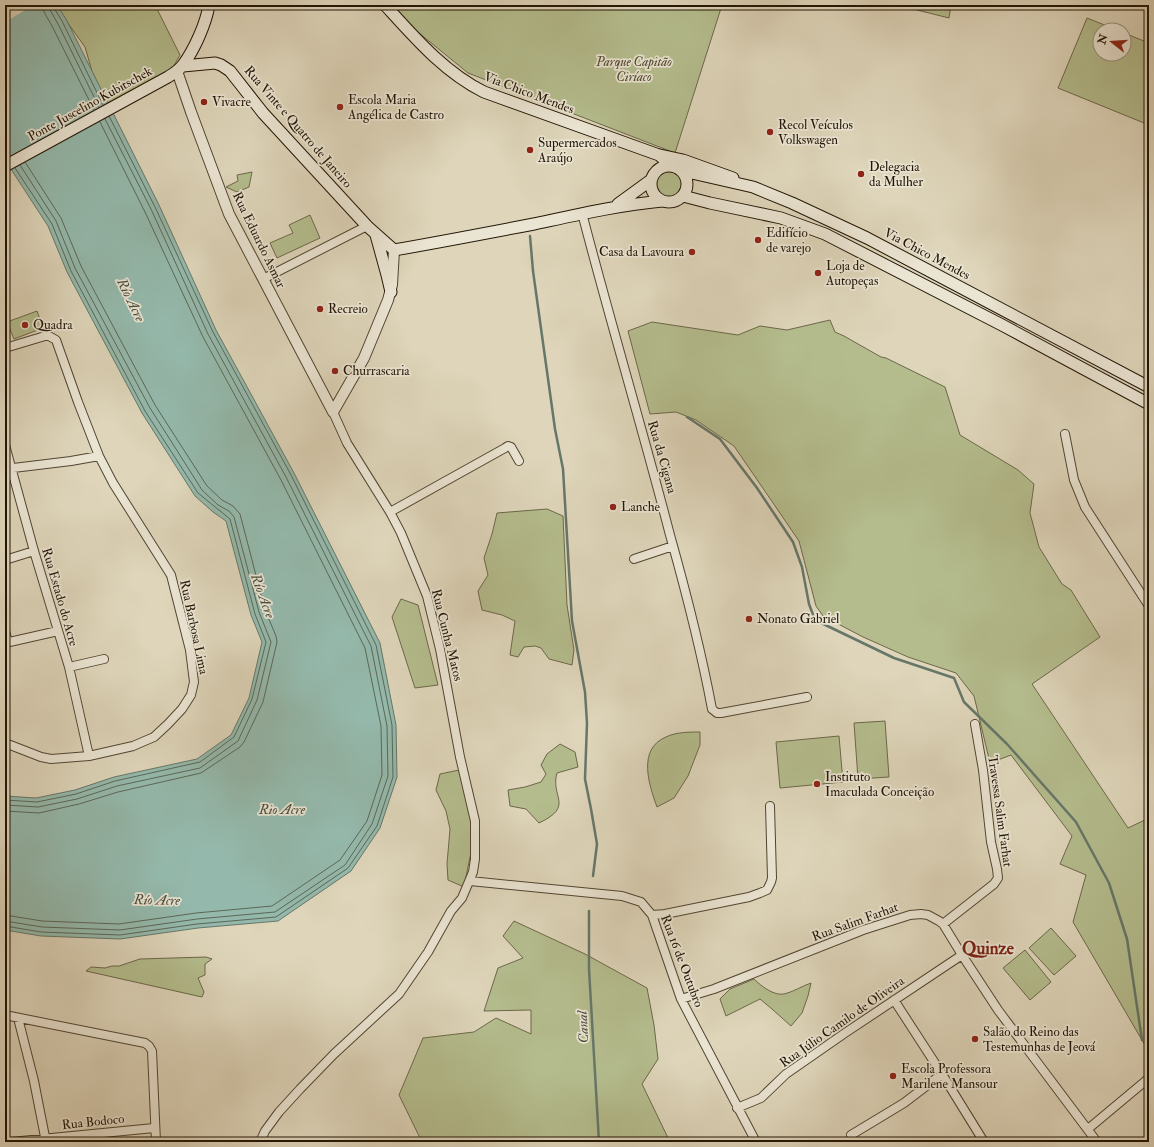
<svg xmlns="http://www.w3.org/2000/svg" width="1154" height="1147" font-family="'IM FELL Double Pica',serif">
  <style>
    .green { fill: #b4bc8d; stroke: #6b6849 }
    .water { fill: #94b9ac; stroke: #667769 }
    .pier { fill: #ded5ba }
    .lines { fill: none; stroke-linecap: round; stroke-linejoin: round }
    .shore { stroke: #5b6758; stroke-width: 1 }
    .stream { stroke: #667769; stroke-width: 2.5 }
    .minor-casing { stroke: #514532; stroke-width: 10 }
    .tertiary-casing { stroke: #514532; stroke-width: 12 }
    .secondary-casing { stroke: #221505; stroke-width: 13 }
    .minor { stroke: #eae4d2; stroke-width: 8 }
    .tertiary { stroke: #eae4d2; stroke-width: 10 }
    .secondary { stroke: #eae4d2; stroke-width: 11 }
    .poi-dot { fill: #8f2418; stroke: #eae4d2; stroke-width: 1.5 }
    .labels { text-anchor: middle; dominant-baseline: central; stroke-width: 3.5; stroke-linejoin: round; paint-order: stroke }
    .park-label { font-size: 13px; font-style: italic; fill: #4e472e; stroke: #eae4d2 }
    .street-label { font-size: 13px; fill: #221505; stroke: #eae4d2 }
    .poi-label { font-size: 13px; fill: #221505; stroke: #eae4d2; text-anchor: start }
    .water-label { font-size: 14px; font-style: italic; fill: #4a4e3f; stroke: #eae4d2 }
    .district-label { font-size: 17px; font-weight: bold; fill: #7a1f14; stroke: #eae4d2 }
  </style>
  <rect width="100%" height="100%" fill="#ded5ba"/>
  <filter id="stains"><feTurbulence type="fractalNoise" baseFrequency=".005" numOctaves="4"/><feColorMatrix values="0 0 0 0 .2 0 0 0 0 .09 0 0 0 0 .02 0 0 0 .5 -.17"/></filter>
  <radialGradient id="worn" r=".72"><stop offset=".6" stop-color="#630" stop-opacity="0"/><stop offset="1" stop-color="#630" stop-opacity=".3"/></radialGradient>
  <path class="green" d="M 55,5 L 155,5 L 180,55 L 172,69 L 102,106 L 85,47 Z
    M 388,5 L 722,5 L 675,153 L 468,73 L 397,15 Z
    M 897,5 L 951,5 L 949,18 Z
    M 1087,18 L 1117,30 L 1100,30 L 1100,54 L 1124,54 L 1124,33 L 1149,43 L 1149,125 L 1058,88 Z
    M655 184a14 14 0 1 1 28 0a14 14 0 1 1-28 0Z
    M 252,172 L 249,187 L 237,192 L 226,187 L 238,181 L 237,175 Z
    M 310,215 L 320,238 L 277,258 L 270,243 L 293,233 L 289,225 Z
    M 37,311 L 43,328 L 14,339 L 7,322 Z
    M 830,320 L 835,332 L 844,336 L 881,357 L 886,358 L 945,387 L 960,435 L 1018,470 L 1034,484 L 1030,513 L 1039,547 L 1062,584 L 1071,590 L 1100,637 L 1032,684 L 1128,828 L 1149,818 L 1149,1052 L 1073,922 L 1086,875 L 1060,864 L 1072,836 L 1011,755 L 990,763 L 974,696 L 956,673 L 908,657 L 863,637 L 823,616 L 816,606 L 799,541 L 734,446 L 696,420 L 676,412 L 650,414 L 628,331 L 652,322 L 738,335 L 760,326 L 787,330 Z
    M 547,509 L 563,516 L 567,605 L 574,650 L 572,665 L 549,659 L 541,648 L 535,646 L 524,647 L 518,657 L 510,655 L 515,621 L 502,615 L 482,610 L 478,591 L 488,575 L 484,558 L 492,534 L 497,513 Z
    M 401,599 L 418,605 L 438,685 L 415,688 L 392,617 Z
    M 885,721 L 889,777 L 858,779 L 854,723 Z
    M 700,732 L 700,745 L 688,776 L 674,798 L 657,807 C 649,785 637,749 666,737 C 676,732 689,732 700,732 Z
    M 839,736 L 843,782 L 780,788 L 776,742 Z
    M 560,744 L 575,752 L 578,767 L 557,773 C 550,797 575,806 539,823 L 526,809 L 510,806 L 508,790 L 525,787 L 541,782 L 546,774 L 541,765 L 547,754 Z
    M 459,770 L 468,803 L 474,837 L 464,887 L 448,880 L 447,864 L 450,829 L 446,811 L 436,790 L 440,774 Z
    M 514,921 L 585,954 L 647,988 L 654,1025 L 658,1059 L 642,1084 L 670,1142 L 422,1142 L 399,1095 L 423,1038 L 474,1032 L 496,1018 L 531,1034 L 531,1010 L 484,1011 L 498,968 L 523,958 L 503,936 Z
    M 1051,928 L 1076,956 L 1054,975 L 1029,948 Z
    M 1025,950 L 1051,982 L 1030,1000 L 1003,968 Z
    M 206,957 L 212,959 L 205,964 L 205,975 L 198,978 L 204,992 L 202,997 L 86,971 L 91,967 L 105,968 L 112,966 L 119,966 L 140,959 Z
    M 754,979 C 761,986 774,996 784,994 C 793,992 802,986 811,983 L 808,996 L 802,1013 L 791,1026 L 772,1009 L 760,999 L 726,1016 L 720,999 L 730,989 Z"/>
  <path class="water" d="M 5,5 L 57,5 L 66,19 L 159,205 L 216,330 L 294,473 L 380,643 L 396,725 L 397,777 L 380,828 L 351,871 L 278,921 L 198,928 L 120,939 L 41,936 L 5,930 L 5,796 L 36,798 L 75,790 L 114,777 L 197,759 L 231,735 L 249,698 L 262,642 L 251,615 L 226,521 L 213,512 L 195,496 L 142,413 L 67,272 L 48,226 L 5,160 Z"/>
  <path class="pier" d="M 19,5 L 34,5 L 5,22 L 5,13 Z"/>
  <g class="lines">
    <path class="shore" d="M 43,5 L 44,12 L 52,26 L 94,110
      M 49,5 L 50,10 L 58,24 L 99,107
      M 54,5 L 54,8 L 62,21 L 103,105
      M 5,800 L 37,802 L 76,794 L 115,781 L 200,762 L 234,737 L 252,699 L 266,642 L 255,614 L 230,519 L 198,493 L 145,411 L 71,271 L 52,224 L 15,168
      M 5,805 L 38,807 L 77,799 L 117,786 L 200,768 L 238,741 L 257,700 L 271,642 L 259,612 L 234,517 L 229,511 L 218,505 L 202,490 L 150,408 L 75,268 L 56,221 L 20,165
      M 5,811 L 39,813 L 79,804 L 118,792 L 201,773 L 240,747 L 244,742 L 263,702 L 277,642 L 276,636 L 265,610 L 240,514 L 233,506 L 222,500 L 207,486 L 155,405 L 81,266 L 61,218 L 25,162
      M 5,915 L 42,921 L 119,924 L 196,913 L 272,906 L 340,860 L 367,821 L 382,775 L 381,726 L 365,648 L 281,480 L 203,337 L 145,212 L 100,122
      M 5,921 L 42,927 L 120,930 L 197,919 L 275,912 L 345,865 L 372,824 L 388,776 L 387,726 L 371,646 L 286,477 L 208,334 L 151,209 L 105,119
      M 5,926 L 41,932 L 120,935 L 197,924 L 276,917 L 348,868 L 377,826 L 393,777 L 392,725 L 376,645 L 291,475 L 213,332 L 155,207 L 109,116"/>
    <path class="stream" d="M 530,236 L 533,271 L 555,429 L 563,469 L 572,621 L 585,692 L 587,723 L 585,779 L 591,809 L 597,844 L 593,876
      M 687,417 L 720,439 L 757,488 L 793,542 L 802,567 L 809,604 L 815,620 L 894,658 L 954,678 L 964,702 L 1007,744 L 1076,822 L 1109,883 L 1127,939 L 1142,1040
      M 589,911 L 589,969 L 599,1142"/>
    <g class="minor-casing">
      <path id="minor" d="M 582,213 C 610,321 642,427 670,535 C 686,592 701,650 712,709 L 717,713 L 721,713 L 807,697
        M 263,279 L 367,226
        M 5,348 L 45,336 L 49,336 L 56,340 L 78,402 L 99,456 L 113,483 L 171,575 L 190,650 L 194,682 L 191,695 L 182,709 L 168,724 L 154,737 L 133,746 L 89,756 L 51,759 L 41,757 L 5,743
        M 1065,434 L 1074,480 L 1085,507 L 1149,606
        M 5,445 L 34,551 L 69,667 L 89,756
        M 5,469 L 71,461 L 99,456
        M 390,512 L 505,448 L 508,446 L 511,447 L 519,461
        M 634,559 L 673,546
        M 5,560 L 34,551
        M 5,631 L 8,642
        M 5,643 L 58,631
        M 69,667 L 104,659
        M 470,881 L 622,896 L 641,902 L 652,915 L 681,999 L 756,1142
        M 652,915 L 665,914 L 749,897 L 760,893 L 767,890 L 771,882 L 772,878 L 770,806
        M 943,924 L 994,884 L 998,878 L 997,869 L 991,842 L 983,770 L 975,724
        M 681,999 L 714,989 L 863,930 L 910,915 L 921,914 L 928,915 L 939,921 L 943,924 L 962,955 L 998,1010 L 1097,1142
        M 894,1000 L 942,1074 L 984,1142
        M 5,1015 L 145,1043 L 149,1046 L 152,1051 L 156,1142
        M 18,1018 L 34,1081 L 46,1142
        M 737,1108 L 761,1098 L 786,1074 L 845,1033 L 962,955
        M 1088,1129 L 1149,1078
        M 851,1135 L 904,1103 L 942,1074
        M 11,1142 L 154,1128
        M 260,1142 L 265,1131 L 279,1112 L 300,1089 L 334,1054 L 399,994 L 428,952 L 451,911 L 462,898 L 473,872 L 475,859 L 475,821 L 460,757 L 440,649 L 427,596 L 401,533 L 390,512 L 347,443 L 333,412"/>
    </g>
    <g class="tertiary-casing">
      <path id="tertiary" d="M 177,71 L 191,112 L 229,214 L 333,412
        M 333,412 L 364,358 L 388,300 L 392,285 L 394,250"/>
    </g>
    <g class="secondary-casing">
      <path id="secondary" d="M 385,5 C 415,38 444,72 484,92 L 659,155 L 670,165
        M 183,66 L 215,63 L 221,65 L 230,71 L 263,113 L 367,226 L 394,250 C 440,242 487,233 534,224 C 576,215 619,205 662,201
        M 660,155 L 683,160 L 733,178
        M651 184a18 18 0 1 1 36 0a18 18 0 1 1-36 0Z
        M 5,166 L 168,77 C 173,74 179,70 183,65 C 194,50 206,24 209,5
        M 683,171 L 753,187 L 792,203 L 867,238 L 1149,387
        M 683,196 L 710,203 L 781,218 L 825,234 L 1002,325 L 1149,404
        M 618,204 L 651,180
        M 376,235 L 387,275 L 391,292"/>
    </g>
    <use href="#minor" class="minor"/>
    <use href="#tertiary" class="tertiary"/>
    <use href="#secondary" class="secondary"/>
  </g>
  <g class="poi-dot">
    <circle cx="204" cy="102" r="4"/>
    <circle cx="340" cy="107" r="4"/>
    <circle cx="770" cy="132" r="4"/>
    <circle cx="530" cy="150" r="4"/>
    <circle cx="861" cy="174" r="4"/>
    <circle cx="758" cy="240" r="4"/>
    <circle cx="692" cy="252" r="4"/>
    <circle cx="818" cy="273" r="4"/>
    <circle cx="320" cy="309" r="4"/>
    <circle cx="25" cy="325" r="4"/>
    <circle cx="335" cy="371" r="4"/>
    <circle cx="613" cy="507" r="4"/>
    <circle cx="749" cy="619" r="4"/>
    <circle cx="817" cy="784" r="4"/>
    <circle cx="975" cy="1039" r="4"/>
    <circle cx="893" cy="1076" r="4"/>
  </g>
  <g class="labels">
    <g class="park-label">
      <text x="634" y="62">Parque Capitão<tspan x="634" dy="15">Ciríaco</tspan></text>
    </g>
    <g class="street-label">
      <text transform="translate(529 93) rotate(21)">Via Chico Mendes</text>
      <text transform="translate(90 104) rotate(-29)">Ponte Juscelino Kubitschek</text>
      <text transform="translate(298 127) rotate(49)">Rua Vinte e Quatro de Janeiro</text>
      <text transform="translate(259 240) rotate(64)">Rua Eduardo Asmar</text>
      <text transform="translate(927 254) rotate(28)">Via Chico Mendes</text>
      <text transform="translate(662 457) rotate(74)">Rua da Cigana</text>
      <text transform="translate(60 597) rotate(74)">Rua Estado do Acre</text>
      <text transform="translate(194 627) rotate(78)">Rua Barbosa Lima</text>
      <text transform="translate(447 635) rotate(76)">Rua Cunha Matos</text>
      <text transform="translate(1000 811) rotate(82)">Travessa Salim Farhat</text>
      <text transform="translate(855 922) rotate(-20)">Rua Salim Farhat</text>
      <text transform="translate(682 961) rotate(69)">Rua 16 de Outubro</text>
      <text transform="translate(842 1022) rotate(-35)">Rua Júlio Camilo de Oliveira</text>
      <text transform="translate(93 1122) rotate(-6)">Rua Bodoco</text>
    </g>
    <g class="poi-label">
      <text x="348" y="100">Escola Maria<tspan x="348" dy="15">Angélica de Castro</tspan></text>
      <text x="212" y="102">Vivacre</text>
      <text x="778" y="125">Recol Veículos<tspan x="778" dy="15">Volkswagen</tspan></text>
      <text x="538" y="143">Supermercados<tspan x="538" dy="15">Araújo</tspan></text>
      <text x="869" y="167">Delegacia<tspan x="869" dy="15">da Mulher</tspan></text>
      <text x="766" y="233">Edifício<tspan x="766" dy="15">de varejo</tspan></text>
      <text x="684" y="252" text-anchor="end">Casa da Lavoura</text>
      <text x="826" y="266">Loja de<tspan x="826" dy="15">Autopeças</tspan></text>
      <text x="328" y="309">Recreio</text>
      <text x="33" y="325">Quadra</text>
      <text x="343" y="371">Churrascaria</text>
      <text x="621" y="507">Lanche</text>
      <text x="757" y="619">Nonato Gabriel</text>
      <text x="825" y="777">Instituto<tspan x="825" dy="15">Imaculada Conceição</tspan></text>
      <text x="983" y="1032">Salão do Reino das<tspan x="983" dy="15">Testemunhas de Jeová</tspan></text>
      <text x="901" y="1069">Escola Professora<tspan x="901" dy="15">Marilene Mansour</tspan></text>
    </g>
    <g class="water-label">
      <text transform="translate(131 300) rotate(64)">Río Acre</text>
      <text transform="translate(263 596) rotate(70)">Río Acre</text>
      <text x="282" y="809">Rio Acre</text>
      <text transform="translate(157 900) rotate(1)">Río Acre</text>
      <text transform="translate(583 1027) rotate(-93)">Canal</text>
    </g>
    <g class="district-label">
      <text x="988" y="948">Quinze</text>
    </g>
  </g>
  <rect width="1154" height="1147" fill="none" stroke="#ded5ba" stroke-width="20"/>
  <rect x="6" y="6" width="1142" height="1135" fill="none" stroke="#221505" stroke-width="2"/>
  <rect x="10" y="10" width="1134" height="1127" fill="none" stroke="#221505"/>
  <g transform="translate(1112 42) rotate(287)"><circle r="19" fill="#eae4d2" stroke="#9a9180"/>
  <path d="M0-3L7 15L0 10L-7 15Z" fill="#8f2418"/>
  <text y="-6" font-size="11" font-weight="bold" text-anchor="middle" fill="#221505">N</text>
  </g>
  <rect width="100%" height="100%" filter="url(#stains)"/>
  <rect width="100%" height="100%" fill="url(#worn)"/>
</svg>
